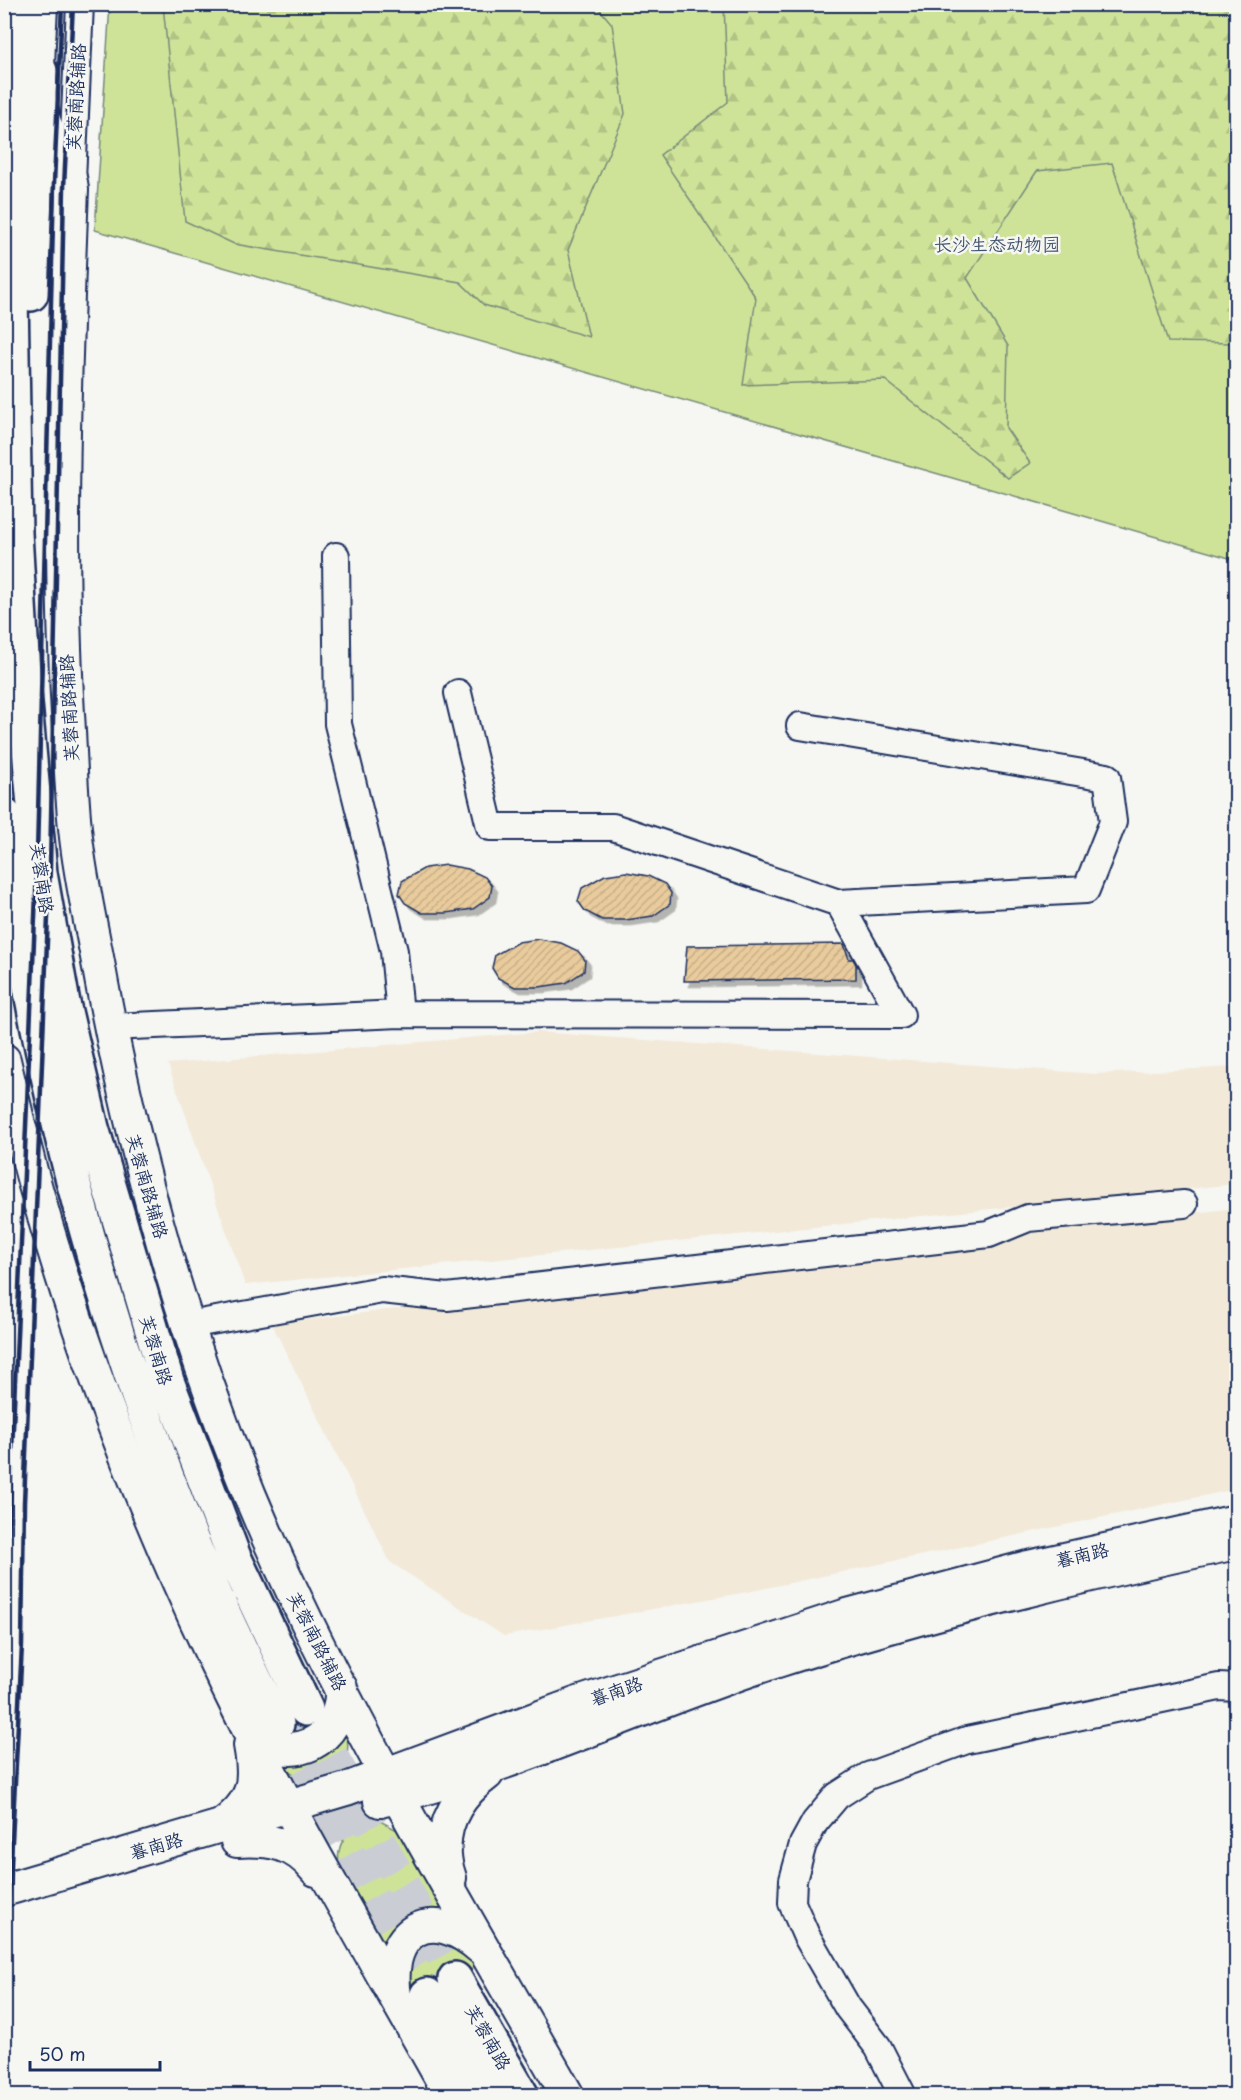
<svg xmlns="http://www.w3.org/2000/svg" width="1241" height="2100" font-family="'Playpen Sans','LXGW WenKai TC',sans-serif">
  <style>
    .built { fill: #f2e9d8 }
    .green { fill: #cfe398; stroke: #75897b; stroke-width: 1.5 }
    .forest { fill: url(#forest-firs); stroke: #75897b; stroke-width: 1.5 }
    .building { fill: url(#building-hatch); stroke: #1b2f5e; stroke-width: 1.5; filter: url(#shadow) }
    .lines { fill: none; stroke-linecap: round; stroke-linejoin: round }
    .highway-tunnel { stroke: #caced4; stroke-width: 33; stroke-dasharray: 33 16; stroke-linecap: butt }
    .minor-casing { stroke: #1b2f5e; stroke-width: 30 }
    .major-casing { stroke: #1b2f5e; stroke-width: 36 }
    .highway-casing { stroke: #1b2f5e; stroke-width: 38 }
    .minor { stroke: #f6f6f2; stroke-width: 26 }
    .major { stroke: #f6f6f2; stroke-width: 32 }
    .highway { stroke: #f6f6f2; stroke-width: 33 }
    .rail { stroke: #1b2f5e; stroke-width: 4.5 }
    .labels { text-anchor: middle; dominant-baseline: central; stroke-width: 5; stroke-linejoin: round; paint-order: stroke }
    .street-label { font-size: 18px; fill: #1b2f5e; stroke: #f6f6f2 }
    .park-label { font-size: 18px; fill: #3f536a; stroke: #f6f6f2 }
  </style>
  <defs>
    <pattern id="forest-firs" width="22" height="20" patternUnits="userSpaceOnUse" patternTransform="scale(1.5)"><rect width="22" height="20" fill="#cfe398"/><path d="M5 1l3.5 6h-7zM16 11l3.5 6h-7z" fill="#b1c385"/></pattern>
    <pattern id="building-hatch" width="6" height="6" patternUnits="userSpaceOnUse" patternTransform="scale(1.5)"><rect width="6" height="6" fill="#e9cb9c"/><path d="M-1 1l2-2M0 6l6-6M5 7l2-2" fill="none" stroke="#c7af89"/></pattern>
    <filter id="shadow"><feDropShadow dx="5.5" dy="5.5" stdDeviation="0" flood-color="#0004"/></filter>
  </defs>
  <rect width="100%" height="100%" fill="#f6f6f2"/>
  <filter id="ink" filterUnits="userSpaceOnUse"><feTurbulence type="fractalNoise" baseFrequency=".0167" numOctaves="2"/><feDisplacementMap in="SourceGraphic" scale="12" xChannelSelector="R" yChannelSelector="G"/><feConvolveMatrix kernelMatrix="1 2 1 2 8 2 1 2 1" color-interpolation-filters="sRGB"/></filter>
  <g filter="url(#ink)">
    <path class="built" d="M 538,1032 L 1096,1074 L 1236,1067 L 1236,1184 L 245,1285 L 168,1064 Z
      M 1236,1208 L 1236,1489 L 752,1591 L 504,1636 L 390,1562 L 272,1324 Z"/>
    <path class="green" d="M 110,5 L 1236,5 L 1236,560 L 95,230 Z
      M 346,1731 C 358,1781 305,1803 279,1757 Z
      M 369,1821 L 382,1822 L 399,1831 L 448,1913 L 383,1949 L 340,1868 C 334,1847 347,1826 369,1821 Z
      M 429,1939 L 467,1951 L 476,1967 L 441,1987 L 411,1994 C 404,1962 403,1960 429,1939 Z"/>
    <path class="forest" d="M 163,5 L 596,5 L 612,24 L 625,114 L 568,250 L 589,337 L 484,305 L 460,282 L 234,244 L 185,221 Z
      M 724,5 L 1236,5 L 1236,343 L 1168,342 L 1112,163 L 1037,171 L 967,278 L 1008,346 L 1006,428 L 1030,463 L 1008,478 L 885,380 L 743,385 L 756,298 L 660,155 L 728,102 Z"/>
    <path class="building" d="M 446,865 L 468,869 L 485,877 L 492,886 L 490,897 L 473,909 L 446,913 L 422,913 L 405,903 L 399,894 L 402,881 L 425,868 Z
      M 626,872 L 648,876 L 665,884 L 671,893 L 670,904 L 653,916 L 626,920 L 602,920 L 585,911 L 578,901 L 582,888 L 605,875 Z
      M 539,939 L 561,943 L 578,951 L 585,960 L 584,971 L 566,983 L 539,987 L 515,987 L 498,978 L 492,968 L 495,955 L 518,942 Z
      M 844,944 L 849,959 L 853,959 L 856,964 L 856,979 L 684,981 L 687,946 Z"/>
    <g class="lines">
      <path class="highway-tunnel" d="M 308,1713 L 455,1979
        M 278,1726 L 427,1995"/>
      <g class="minor-casing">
        <path id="minor" d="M 72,180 L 80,4
          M 336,556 L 338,724 L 394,951 L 400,1014
          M 800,726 L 1107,777 L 1113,822 L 1086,890 L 839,903
          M 110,1027 L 400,1014 L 901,1015 L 839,903 L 613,827 L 490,827 L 458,693
          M 189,1325 L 382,1290 L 447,1297 L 989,1234 L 1028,1218 L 1184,1204
          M 903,2096 L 878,2047 L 848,2008 L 806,1935 L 792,1903 L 793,1880 L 803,1844 L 815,1822 L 837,1796 L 868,1776 L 967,1740 L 1219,1687 L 1236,1688"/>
      </g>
      <g class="major-casing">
        <path id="major" d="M 41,4 C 40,40 34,81 43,116 C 49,144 69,159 72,189 C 65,364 58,540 68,714 C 71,758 71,802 77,845 C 83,892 94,938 102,984 C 142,1195 203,1405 296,1599 C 377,1770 475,1932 568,2096
          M 4,1060 C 49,1266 122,1465 212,1655 C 283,1807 370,1950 451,2096
          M 249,1730 C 288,1770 344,1742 341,1688
          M 380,1801 C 513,1767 638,1707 768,1664 C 922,1614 1078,1576 1236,1543
          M 221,1826 C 254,1802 257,1783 250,1745
          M 237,1841 C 270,1839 295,1843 316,1870
          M 450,1878 C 435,1835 452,1800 487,1774
          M 4,1890 L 346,1789 L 575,1704 L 844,1616 L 1028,1567 L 1236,1521
          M 395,1996 C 385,1929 431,1903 482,1949"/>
      </g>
      <g class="highway-casing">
        <path id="highway" d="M 10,4 L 10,233 L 15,533 L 24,692 L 40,873 L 63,1003 L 92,1128 L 167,1381 L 234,1557 L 306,1709
          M 31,294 L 40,71
          M 4,815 C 33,1063 99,1310 192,1541 C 217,1604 248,1664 277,1724
          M 455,1979 L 522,2096
          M 427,1995 L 486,2096"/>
      </g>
      <use href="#minor" class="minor"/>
      <use href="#major" class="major"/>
      <use href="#highway" class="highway"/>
      <path class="rail" d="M 4,1737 L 10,1498 L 36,894 L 54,183 L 62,4
        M 4,1998 L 22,1645 L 24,1503 L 50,868 L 64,187 L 73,4"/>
    </g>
  </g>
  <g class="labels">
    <g class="street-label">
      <text transform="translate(75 97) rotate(-87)">芙蓉南路辅路</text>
      <text transform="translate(68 708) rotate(-93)">芙蓉南路辅路</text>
      <text transform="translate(43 878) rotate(82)">芙蓉南路</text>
      <text transform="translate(148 1186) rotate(74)">芙蓉南路辅路</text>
      <text transform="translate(157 1350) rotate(73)">芙蓉南路</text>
      <text transform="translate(1082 1554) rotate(-13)">暮南路</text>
      <text transform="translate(318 1641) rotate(63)">芙蓉南路辅路</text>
      <text transform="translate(616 1690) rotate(-19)">暮南路</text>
      <text transform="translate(156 1845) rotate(-16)">暮南路</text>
      <text transform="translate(489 2037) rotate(60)">芙蓉南路</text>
    </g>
    <g class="park-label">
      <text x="997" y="243">长沙生态动物园</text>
    </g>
  </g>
  <rect width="1241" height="2100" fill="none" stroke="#f6f6f2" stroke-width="24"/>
  <rect x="12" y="12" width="1217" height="2076" fill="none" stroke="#1b2f5e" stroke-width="2" filter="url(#ink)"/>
  <path d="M30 2061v9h130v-9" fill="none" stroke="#1b2f5e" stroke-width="3"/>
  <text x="39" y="2061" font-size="18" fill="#1b2f5e" stroke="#f6f6f2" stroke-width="4.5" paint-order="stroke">50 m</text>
</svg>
